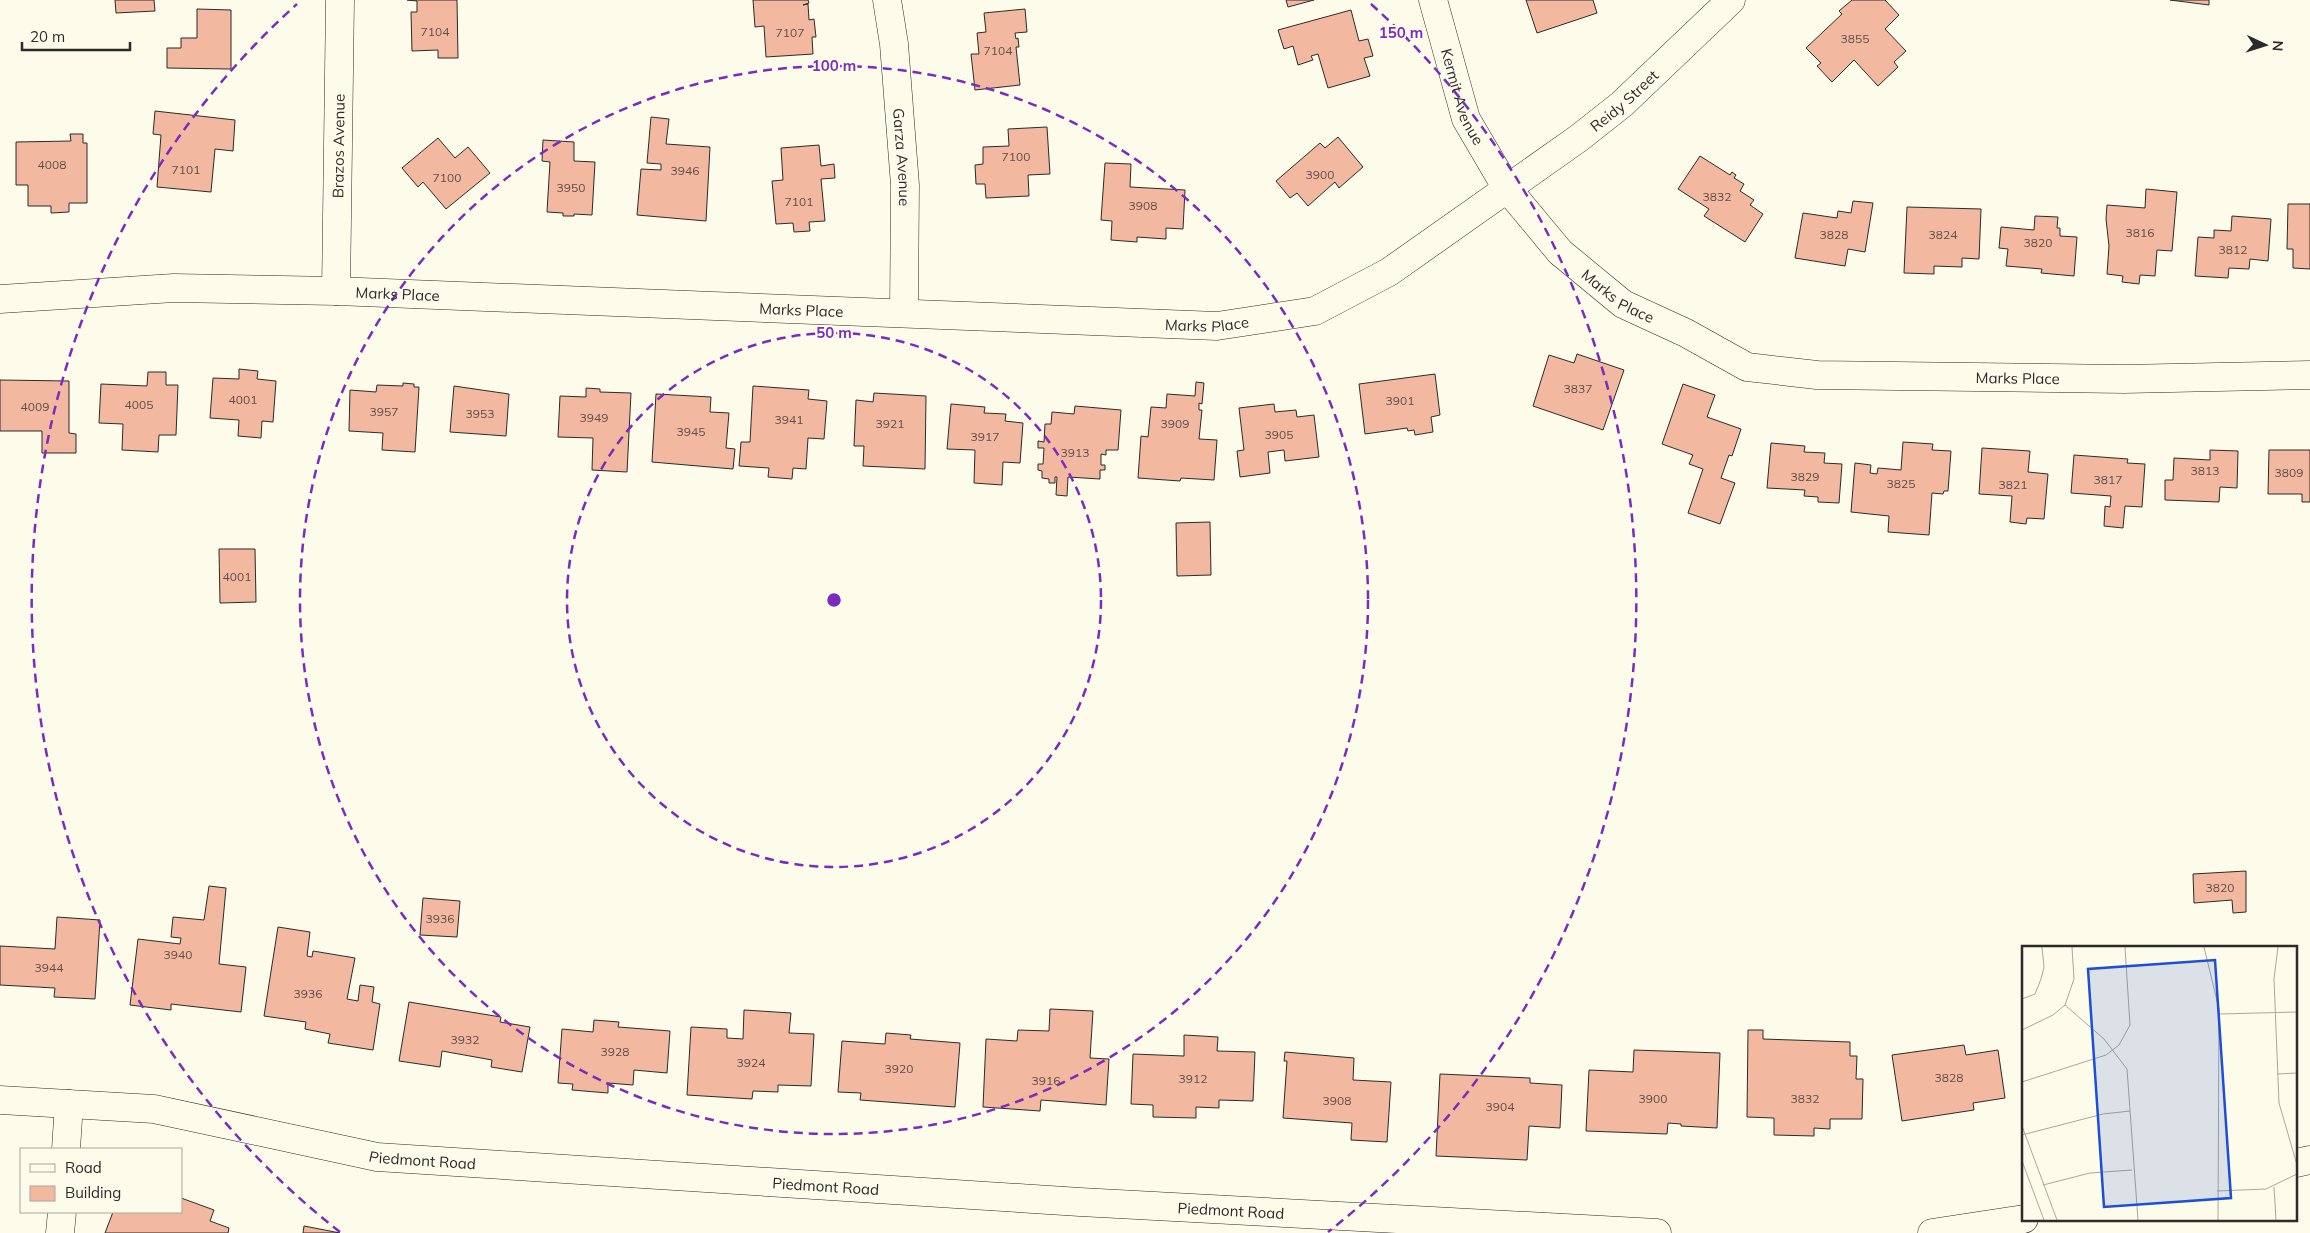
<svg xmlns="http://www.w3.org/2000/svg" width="2310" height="1233" font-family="Mulish,sans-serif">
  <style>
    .building { fill: #f2b8a0; stroke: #2b2b2b }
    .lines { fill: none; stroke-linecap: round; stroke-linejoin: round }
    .street-casing { stroke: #2b2b2b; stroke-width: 29 }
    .street { stroke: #fdfbea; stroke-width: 28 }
    .ring { fill: none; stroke: #7b2cbf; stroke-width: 2.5; stroke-dasharray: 9 6 }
    .labels { text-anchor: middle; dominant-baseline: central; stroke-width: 4; stroke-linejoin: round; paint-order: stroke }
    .number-label { font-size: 12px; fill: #5d4e48 }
    .street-label { font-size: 15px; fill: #2b2b2b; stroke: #fdfbea }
    .inset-road { fill: none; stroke: #a9a89e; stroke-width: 1 }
    .view { fill: #1d4ed8; fill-opacity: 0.15; stroke: #1d4ed8; stroke-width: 2.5 }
    .inset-edge { fill: none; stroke: #2b2b2b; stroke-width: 2.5 }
    .centre { fill: #7b2cbf; stroke: #fdfbea; stroke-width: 2.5 }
    .ring-label { font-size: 15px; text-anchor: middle; font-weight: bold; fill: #7b2cbf; stroke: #fdfbea; stroke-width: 4; stroke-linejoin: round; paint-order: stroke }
  </style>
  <rect width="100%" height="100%" fill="#fdfbea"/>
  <path class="building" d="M 115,0 L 154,0 L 155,11 L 116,13 Z
    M 407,0 L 457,0 L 458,58 L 438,58 L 438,50 L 412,51 L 411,12 L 417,12 L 417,1 Z
    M 753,0 L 808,0 L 809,3 L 803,5 L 808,4 L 809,20 L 814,19 L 816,37 L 812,37 L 813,54 L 766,57 L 764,26 L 755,27 Z
    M 1286,0 L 1314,0 L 1288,7 Z
    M 1526,0 L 1593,0 L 1597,13 L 1537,33 Z
    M 1852,0 L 1885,0 L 1899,15 L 1885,29 L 1906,51 L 1894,62 L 1898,67 L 1878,86 L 1854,60 L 1832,82 L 1817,66 L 1821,63 L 1806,48 L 1842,14 L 1839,11 Z
    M 2170,0 L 2209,0 L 2209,5 Z
    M 197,9 L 231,10 L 231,69 L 167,68 L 167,48 L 181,48 L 181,38 L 197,38 Z
    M 1025,9 L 1027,32 L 1015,33 L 1016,39 L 1018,38 L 1019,47 L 1016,47 L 1020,85 L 975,90 L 971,54 L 979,54 L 977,33 L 986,32 L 984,13 Z
    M 1351,10 L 1359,41 L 1368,39 L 1373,56 L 1364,58 L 1370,76 L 1328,88 L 1318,54 L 1311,56 L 1313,60 L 1298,65 L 1293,46 L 1284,49 L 1278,30 Z
    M 155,111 L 235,120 L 233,151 L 215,149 L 211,192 L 157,187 L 161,135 L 153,134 Z
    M 651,117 L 669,119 L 666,144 L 710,147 L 706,221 L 637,215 L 641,169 L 661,170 L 661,164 L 647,163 Z
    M 1047,127 L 1050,174 L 1028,175 L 1029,196 L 986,198 L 985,184 L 976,184 L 975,165 L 983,164 L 983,147 L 1009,146 L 1008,129 Z
    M 70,134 L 83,134 L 83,143 L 87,143 L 87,203 L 69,203 L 69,212 L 51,213 L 51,206 L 28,206 L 28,185 L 16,185 L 16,142 L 71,141 Z
    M 1338,137 L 1363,167 L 1339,188 L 1335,182 L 1308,206 L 1297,193 L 1290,198 L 1276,181 L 1320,143 L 1325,148 Z
    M 438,138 L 455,158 L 468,147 L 490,173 L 446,209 L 423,182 L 418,187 L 402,168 Z
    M 543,140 L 574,142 L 574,161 L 595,162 L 592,215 L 574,214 L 574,216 L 563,216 L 563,213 L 547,212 L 550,162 L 542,161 Z
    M 819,145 L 821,166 L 834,164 L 835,178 L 821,179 L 825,221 L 809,222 L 810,231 L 794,232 L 793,223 L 776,224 L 772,181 L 783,180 L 781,148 Z
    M 1700,156 L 1730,175 L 1732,172 L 1736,175 L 1734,178 L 1744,184 L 1740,191 L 1754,200 L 1750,205 L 1763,214 L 1745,242 L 1704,216 L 1709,209 L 1678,189 Z
    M 1105,163 L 1131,164 L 1130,187 L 1185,190 L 1183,229 L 1166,228 L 1166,239 L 1137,237 L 1137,242 L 1111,240 L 1112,221 L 1101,220 Z
    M 2146,189 L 2177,192 L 2172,251 L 2157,250 L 2155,276 L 2140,275 L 2139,284 L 2122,282 L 2123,276 L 2107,274 L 2109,246 L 2106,219 L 2107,205 L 2145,208 Z
    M 1853,201 L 1873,203 L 1865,252 L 1848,249 L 1845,266 L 1795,258 L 1803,213 L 1837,218 L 1838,211 L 1851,213 Z
    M 2288,204 L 2310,204 L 2310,269 L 2293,268 L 2293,249 L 2287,249 Z
    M 1907,207 L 1981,209 L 1979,259 L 1962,258 L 1962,267 L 1934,266 L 1934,274 L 1904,273 Z
    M 2035,216 L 2058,217 L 2057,228 L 2060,228 L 2060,236 L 2077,237 L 2074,276 L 2041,273 L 2042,269 L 2006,266 L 2008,249 L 1999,248 L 2001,227 L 2034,230 Z
    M 2232,216 L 2271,219 L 2268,261 L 2250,259 L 2249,269 L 2229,268 L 2228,278 L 2195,276 L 2198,237 L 2214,238 L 2214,230 L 2231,231 Z
    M 1577,354 L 1624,370 L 1603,430 L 1533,406 L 1549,355 L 1574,363 Z
    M 239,369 L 258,371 L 257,379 L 276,381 L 273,422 L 262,421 L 261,438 L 238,436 L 239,420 L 210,418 L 213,378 L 239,379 Z
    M 148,372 L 166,372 L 166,385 L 178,385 L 176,435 L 159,435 L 158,452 L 122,450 L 123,424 L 99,423 L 101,384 L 147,386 Z
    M 1435,374 L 1440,415 L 1431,417 L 1433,432 L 1415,435 L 1414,430 L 1408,431 L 1407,428 L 1365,434 L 1359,384 Z
    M 0,380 L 69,381 L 69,433 L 76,434 L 76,453 L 42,453 L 42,431 L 0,431 Z
    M 1196,382 L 1204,383 L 1202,404 L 1199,403 L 1199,410 L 1202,410 L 1199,439 L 1217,440 L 1214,480 L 1181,478 L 1180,481 L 1138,478 L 1141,436 L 1148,437 L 1151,407 L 1166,408 L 1167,394 L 1195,396 Z
    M 403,383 L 414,384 L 414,387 L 419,387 L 415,452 L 382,450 L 383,433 L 349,431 L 350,390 L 376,392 L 377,385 L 403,386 Z
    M 1683,384 L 1715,395 L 1707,417 L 1741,429 L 1732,456 L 1729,455 L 1721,478 L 1735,483 L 1720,524 L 1688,513 L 1703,469 L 1689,464 L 1693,455 L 1662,444 Z
    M 454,386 L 509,394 L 506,436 L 450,432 Z
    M 753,386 L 809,390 L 808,399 L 827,401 L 824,439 L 808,438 L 806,469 L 793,468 L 792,479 L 768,477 L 769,468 L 739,466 L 741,442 L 750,442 Z
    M 586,388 L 600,389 L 600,392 L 631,393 L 627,472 L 592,470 L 593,438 L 558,437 L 560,396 L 586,397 Z
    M 874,393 L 926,396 L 925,469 L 863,466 L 864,446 L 854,446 L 856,400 L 873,402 Z
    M 656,394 L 711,397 L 710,412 L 729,413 L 726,448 L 735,449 L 733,469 L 652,462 Z
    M 951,404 L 985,407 L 984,413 L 1006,414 L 1005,421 L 1023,423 L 1020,463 L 1003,462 L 1002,485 L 974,483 L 975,450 L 947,449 Z
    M 1274,404 L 1275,412 L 1296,410 L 1297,417 L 1314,415 L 1319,457 L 1285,461 L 1284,450 L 1268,452 L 1270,473 L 1240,477 L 1237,451 L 1244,450 L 1239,408 Z
    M 1075,406 L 1121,410 L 1118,450 L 1106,450 L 1106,455 L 1101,454 L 1101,465 L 1105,465 L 1105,470 L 1100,470 L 1100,479 L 1068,477 L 1067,496 L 1056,495 L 1057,477 L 1055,477 L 1055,483 L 1049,483 L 1049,479 L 1042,478 L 1042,471 L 1038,470 L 1038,464 L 1043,464 L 1044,448 L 1038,448 L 1038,441 L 1044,442 L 1045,424 L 1051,424 L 1052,412 L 1074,414 Z
    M 1903,442 L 1933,444 L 1932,450 L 1951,451 L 1948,491 L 1944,491 L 1943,494 L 1932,493 L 1929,535 L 1888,532 L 1889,516 L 1851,512 L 1855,463 L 1871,465 L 1870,473 L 1877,474 L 1878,468 L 1901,470 Z
    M 1771,443 L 1805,446 L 1804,452 L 1825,453 L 1824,463 L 1842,464 L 1839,503 L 1818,502 L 1818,497 L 1804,496 L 1805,490 L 1767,488 Z
    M 1982,448 L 2030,451 L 2028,472 L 2048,474 L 2044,519 L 2027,518 L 2026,524 L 2010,522 L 2012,496 L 1979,494 Z
    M 2210,450 L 2238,451 L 2237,488 L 2220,487 L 2219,502 L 2165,500 L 2165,480 L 2173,480 L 2174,458 L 2210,460 Z
    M 2269,450 L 2310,450 L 2310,502 L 2302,502 L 2302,494 L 2268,494 Z
    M 2074,455 L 2128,459 L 2127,463 L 2145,464 L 2142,507 L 2125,506 L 2123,528 L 2104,526 L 2105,506 L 2110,507 L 2111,496 L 2071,493 Z
    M 1210,522 L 1211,575 L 1177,576 L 1176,523 Z
    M 219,549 L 255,549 L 256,602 L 220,603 Z
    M 2246,871 L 2246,912 L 2233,913 L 2232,900 L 2194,903 L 2193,874 Z
    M 209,886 L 226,888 L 219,964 L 246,967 L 241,1012 L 171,1004 L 171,1010 L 130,1005 L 138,939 L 180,944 L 181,938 L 171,937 L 173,917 L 204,920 Z
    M 423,898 L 460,901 L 457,937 L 420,935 Z
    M 57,917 L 100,920 L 95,999 L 54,997 L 55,988 L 0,985 L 0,946 L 55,949 Z
    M 278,927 L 310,932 L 307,956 L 312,957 L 313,951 L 355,958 L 347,999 L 358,1001 L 360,985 L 374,987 L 372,1002 L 380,1004 L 373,1050 L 328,1043 L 330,1034 L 305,1029 L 306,1022 L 264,1016 Z
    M 409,1002 L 501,1017 L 500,1022 L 530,1027 L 522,1072 L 491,1067 L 492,1060 L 442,1051 L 440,1067 L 399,1061 Z
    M 1050,1009 L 1093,1011 L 1090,1058 L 1109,1059 L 1106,1105 L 1041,1100 L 1040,1111 L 983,1107 L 986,1039 L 1017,1041 L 1018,1030 L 1049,1031 Z
    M 744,1010 L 791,1013 L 789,1033 L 814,1034 L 811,1086 L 778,1085 L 778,1092 L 753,1091 L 752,1099 L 687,1095 L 691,1027 L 727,1029 L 727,1038 L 743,1039 Z
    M 594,1020 L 619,1022 L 618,1027 L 670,1031 L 667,1073 L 634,1070 L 633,1085 L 608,1083 L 608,1093 L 572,1090 L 573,1084 L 558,1083 L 562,1029 L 593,1032 Z
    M 1748,1030 L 1763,1030 L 1763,1039 L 1850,1042 L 1850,1056 L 1857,1056 L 1856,1079 L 1863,1079 L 1862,1119 L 1830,1119 L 1830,1129 L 1814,1128 L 1814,1136 L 1774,1135 L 1774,1118 L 1747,1117 Z
    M 886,1033 L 911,1035 L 910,1039 L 960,1043 L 955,1107 L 860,1100 L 861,1093 L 838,1092 L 842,1041 L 885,1044 Z
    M 1184,1035 L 1218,1037 L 1217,1051 L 1255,1052 L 1253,1101 L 1219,1100 L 1219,1108 L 1196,1107 L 1196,1118 L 1153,1117 L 1153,1105 L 1131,1104 L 1133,1054 L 1184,1056 Z
    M 1964,1045 L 1966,1055 L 1998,1050 L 2005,1098 L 1973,1103 L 1974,1110 L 1902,1121 L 1892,1055 Z
    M 1634,1050 L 1720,1053 L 1717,1128 L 1681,1126 L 1681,1124 L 1668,1123 L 1667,1134 L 1586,1131 L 1589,1070 L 1633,1072 Z
    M 1285,1052 L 1354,1058 L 1353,1080 L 1391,1082 L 1387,1142 L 1351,1140 L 1352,1123 L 1283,1118 L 1287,1061 L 1284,1061 Z
    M 1440,1074 L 1530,1078 L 1530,1083 L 1562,1085 L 1560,1128 L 1529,1126 L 1527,1160 L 1436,1156 Z
    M 181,1198 L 214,1210 L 210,1221 L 229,1228 L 228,1233 L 105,1233 L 113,1212 L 181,1212 Z
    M 304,1226 L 340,1233 L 303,1233 Z"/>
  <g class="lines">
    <g class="street-casing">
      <g id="street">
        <path id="s1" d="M 887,0 L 894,44 L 905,185 L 904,313"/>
        <path id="s2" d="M 1433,0 L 1466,119 L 1506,187 L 1560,252 L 1623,304 L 1686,333 L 1747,367 L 1817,375 L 2124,379 L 2310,375"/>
        <path id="s3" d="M 336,291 L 340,0"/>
        <path id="s4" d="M 0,299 L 174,288 L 336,291 L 1217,326 L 1315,311 L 1389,272 L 1579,138 L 1622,104 L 1731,0"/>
        <path id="s5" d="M 0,1100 L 154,1109 L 377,1157 L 1080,1202 L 1657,1233"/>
        <path d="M 66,1149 L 69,1104"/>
        <path d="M 2296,1163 L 2310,1160"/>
        <path d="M 60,1233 L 62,1212"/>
        <path d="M 1932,1233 L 2024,1219"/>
      </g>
    </g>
    <use href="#street" class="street"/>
  </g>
  <g class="ring">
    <circle cx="834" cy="600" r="267"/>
    <circle cx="834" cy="600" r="534"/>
    <path d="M340 1232A802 802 0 0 1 297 4M1371 4A802 802 0 0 1 1328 1232"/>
  </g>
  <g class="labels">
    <g class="number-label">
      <text x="435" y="31">7104</text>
      <text x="790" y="32">7107</text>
      <text x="1855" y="38">3855</text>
      <text x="998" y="50">7104</text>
      <text x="1016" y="156">7100</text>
      <text x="52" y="164">4008</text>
      <text x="186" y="169">7101</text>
      <text x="685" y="170">3946</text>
      <text x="1320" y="174">3900</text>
      <text x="447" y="177">7100</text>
      <text x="571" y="187">3950</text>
      <text x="1717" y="196">3832</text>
      <text x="799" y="201">7101</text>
      <text x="1143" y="205">3908</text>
      <text x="2140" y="232">3816</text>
      <text x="1834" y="234">3828</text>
      <text x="1943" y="234">3824</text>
      <text x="2038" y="242">3820</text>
      <text x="2233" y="249">3812</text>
      <text x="1578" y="388">3837</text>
      <text x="243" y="399">4001</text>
      <text x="1400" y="400">3901</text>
      <text x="139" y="404">4005</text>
      <text x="35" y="406">4009</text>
      <text x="384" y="411">3957</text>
      <text x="480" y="413">3953</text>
      <text x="594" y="417">3949</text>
      <text x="789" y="419">3941</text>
      <text x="890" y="423">3921</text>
      <text x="1175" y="423">3909</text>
      <text x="691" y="431">3945</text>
      <text x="1279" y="434">3905</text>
      <text x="985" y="436">3917</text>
      <text x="1075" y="452">3913</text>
      <text x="2205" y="470">3813</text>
      <text x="2289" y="472">3809</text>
      <text x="1805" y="476">3829</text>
      <text x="2108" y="479">3817</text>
      <text x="1901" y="483">3825</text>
      <text x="2013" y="484">3821</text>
      <text x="237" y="576">4001</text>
      <text x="2220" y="887">3820</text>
      <text x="440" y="918">3936</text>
      <text x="178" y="954">3940</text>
      <text x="49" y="967">3944</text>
      <text x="308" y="993">3936</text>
      <text x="465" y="1039">3932</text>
      <text x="615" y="1051">3928</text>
      <text x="751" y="1062">3924</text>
      <text x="899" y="1068">3920</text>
      <text x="1949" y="1077">3828</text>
      <text x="1193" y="1078">3912</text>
      <text x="1046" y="1080">3916</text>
      <text x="1653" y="1098">3900</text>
      <text x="1805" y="1098">3832</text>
      <text x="1337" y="1100">3908</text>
      <text x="1500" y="1106">3904</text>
    </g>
    <g class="street-label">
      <text stroke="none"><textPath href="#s2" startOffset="101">Kermit Avenue</textPath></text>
      <text stroke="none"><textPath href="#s4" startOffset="1692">Reidy Street</textPath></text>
      <text stroke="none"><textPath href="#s3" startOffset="145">Brazos Avenue</textPath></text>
      <text stroke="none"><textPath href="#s1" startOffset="158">Garza Avenue</textPath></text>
      <text stroke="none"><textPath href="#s4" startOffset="398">Marks Place</textPath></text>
      <text stroke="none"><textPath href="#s2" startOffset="360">Marks Place</textPath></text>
      <text stroke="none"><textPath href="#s4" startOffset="802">Marks Place</textPath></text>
      <text stroke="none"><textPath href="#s4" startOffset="1208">Marks Place</textPath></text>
      <text stroke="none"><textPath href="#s2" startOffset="779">Marks Place</textPath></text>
      <text stroke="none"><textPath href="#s5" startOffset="428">Piedmont Road</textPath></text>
      <text stroke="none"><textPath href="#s5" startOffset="832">Piedmont Road</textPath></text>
      <text stroke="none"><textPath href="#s5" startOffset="1238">Piedmont Road</textPath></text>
    </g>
  </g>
  <g transform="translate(2022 946)">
    <rect width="275" height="275" fill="#fdfbea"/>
    <path class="inset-road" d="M 182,1 L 197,63 L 196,274M 256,1 L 252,33 L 257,157 L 275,219M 0,53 L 13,48 L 19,33 L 22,21 L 20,1M 43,59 L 82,93 L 105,123 L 116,274M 197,68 L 275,66M 0,84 L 31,69 L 43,59 L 52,33 L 50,1M 255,128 L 275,127M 0,136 L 84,109 L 97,99 L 108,79 L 103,1M 0,180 L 35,274M 0,189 L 81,168 L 108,165M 0,215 L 22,274M 21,239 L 68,227 L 110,224M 252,241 L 254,274M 195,245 L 244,243 L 275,228"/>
    <path class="view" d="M 193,14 L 209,252 L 82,261 L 66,23 Z"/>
    <rect width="275" height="275" class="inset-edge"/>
  </g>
  <circle cx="834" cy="600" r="8" class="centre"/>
  <g class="ring-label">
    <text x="1401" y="38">150 m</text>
    <text x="834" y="71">100 m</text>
    <text x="834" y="338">50 m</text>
  </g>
  <rect x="20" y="1148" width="162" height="65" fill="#fdfbea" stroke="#a9a89e"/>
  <rect x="30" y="1164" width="25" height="8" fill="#fdfbea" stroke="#a9a89e"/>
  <text x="65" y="1173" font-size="15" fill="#2b2b2b">Road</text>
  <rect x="30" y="1186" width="25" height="15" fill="#f2b8a0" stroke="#a9a89e"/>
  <text x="65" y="1198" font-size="15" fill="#2b2b2b">Building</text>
  <g transform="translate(2265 45) rotate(94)" stroke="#fdfbea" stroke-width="4" paint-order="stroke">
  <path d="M0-4L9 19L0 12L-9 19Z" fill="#2b2b2b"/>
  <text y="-8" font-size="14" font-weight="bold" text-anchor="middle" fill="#2b2b2b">N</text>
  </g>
  <path d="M22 42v8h108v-8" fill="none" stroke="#2b2b2b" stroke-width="2.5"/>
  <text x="30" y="42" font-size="15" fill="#2b2b2b" stroke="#fdfbea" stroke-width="4" paint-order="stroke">20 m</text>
</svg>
